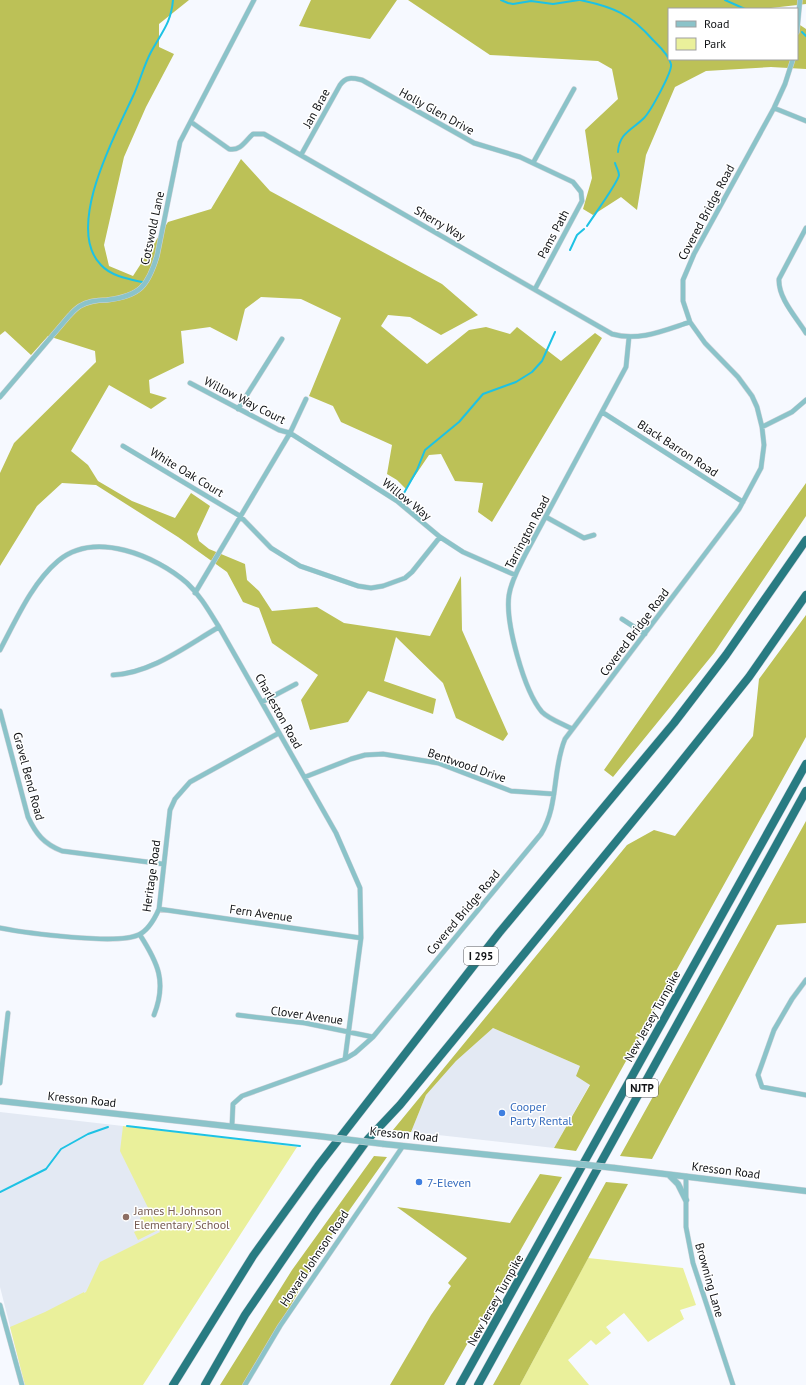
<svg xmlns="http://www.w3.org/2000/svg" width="806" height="1385" font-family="'PT Sans',sans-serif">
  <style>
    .built { fill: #e3e9f3 }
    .green { fill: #eaf09b }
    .forest { fill: #bcc157 }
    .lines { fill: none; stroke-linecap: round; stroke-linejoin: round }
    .stream { stroke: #1dc2e4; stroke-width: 2 }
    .minor-casing { stroke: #d1d4da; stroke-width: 5.5 }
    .tertiary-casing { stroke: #d1d4da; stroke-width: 7 }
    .motorway-casing { stroke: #d1d4da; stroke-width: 9 }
    .minor { stroke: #8bc3c9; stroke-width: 4.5 }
    .tertiary { stroke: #8bc3c9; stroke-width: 6 }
    .motorway { stroke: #287b82; stroke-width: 8 }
    .tertiary-bridge-casing { stroke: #d1d4da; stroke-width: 7; stroke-linecap: butt }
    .tertiary-bridge { stroke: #8bc3c9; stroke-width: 6 }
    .shop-dot { fill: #3f7fe0; stroke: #fff; stroke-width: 1.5 }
    .education-dot { fill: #8d6e63; stroke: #fff; stroke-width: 1.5 }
    .labels { text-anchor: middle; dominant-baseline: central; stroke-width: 3; stroke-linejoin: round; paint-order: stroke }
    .shield { fill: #fff; stroke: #58595b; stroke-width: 1 }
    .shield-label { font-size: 11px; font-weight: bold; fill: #101215 }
    .street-label { font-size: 12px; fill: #101215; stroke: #fff }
    .shop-label { font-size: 12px; fill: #366cbe; stroke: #fff; text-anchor: start }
    .education-label { font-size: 12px; fill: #785e54; stroke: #fff; text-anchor: start }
  </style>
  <rect width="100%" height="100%" fill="#f6f9ff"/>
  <path class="built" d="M 493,1028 L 580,1066 L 590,1084 L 554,1148 L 411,1132 L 426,1095 L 456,1061 Z
    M 0,1112 L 123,1126 L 297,1147 L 25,1385 L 0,1287 Z"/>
  <path class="green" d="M 123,1126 L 297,1147 L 143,1385 L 25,1385 L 10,1327 L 45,1312 L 84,1292 L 84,1293 L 86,1292 L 100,1262 L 160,1232 L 120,1151 Z
    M 149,1213 L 158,1230 L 138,1240 L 134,1232 L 144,1227 L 140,1218 Z
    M 588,1258 L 683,1268 L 696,1305 L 680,1310 L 684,1319 L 648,1342 L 624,1313 L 606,1327 L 611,1333 L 596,1345 L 591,1340 L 568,1360 L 589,1385 L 520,1385 Z"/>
  <path class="forest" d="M 0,0 L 189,0 L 159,24 L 159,47 L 174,54 L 146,107 L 124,157 L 104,245 L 109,266 L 133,276 L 168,222 L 211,209 L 241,159 L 270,191 L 442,284 L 478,315 L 441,335 L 410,317 L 388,315 L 381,326 L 427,364 L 469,330 L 486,327 L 510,334 L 517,327 L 561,361 L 595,333 L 602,338 L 492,522 L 478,512 L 483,483 L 455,481 L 441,454 L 429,455 L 406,489 L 397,480 L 387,474 L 392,445 L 341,422 L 333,406 L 309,396 L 341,318 L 301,299 L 261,297 L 245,309 L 237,341 L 210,327 L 181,331 L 184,363 L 149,380 L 150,393 L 167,398 L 151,409 L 109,385 L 71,451 L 88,465 L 98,481 L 132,501 L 175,518 L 191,493 L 210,506 L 197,534 L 199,541 L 209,549 L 245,564 L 247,580 L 259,591 L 272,611 L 317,607 L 344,623 L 430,636 L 461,576 L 462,630 L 508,734 L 503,741 L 456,718 L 443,683 L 396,637 L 384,681 L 436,699 L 433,714 L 368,691 L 348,722 L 310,730 L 301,700 L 318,675 L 272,643 L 259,608 L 243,602 L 227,572 L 178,537 L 96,485 L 62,483 L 37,506 L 0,566 L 0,473 L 14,443 L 96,362 L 95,351 L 48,336 L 31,355 L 5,331 L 0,335 Z
    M 311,0 L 397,0 L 370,39 L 299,26 Z
    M 408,0 L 806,0 L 806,4 L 771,8 L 772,9 L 669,9 L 669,59 L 797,59 L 797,23 L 806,29 L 806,69 L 771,67 L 706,71 L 675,87 L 646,155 L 637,210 L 621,197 L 593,215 L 583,209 L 592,178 L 585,130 L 618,99 L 612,69 L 598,61 L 490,55 Z
    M 806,483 L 806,516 L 714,653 L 613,777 L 604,770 Z
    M 806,615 L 806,737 L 576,1151 L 554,1148 L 590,1085 L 576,1076 L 580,1066 L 493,1028 L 456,1061 L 426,1095 L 411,1132 L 393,1130 L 627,845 L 654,830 L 675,836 L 753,736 L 759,679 Z
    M 806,821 L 806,923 L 777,925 L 652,1159 L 620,1156 Z
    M 374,1156 L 387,1157 L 307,1270 L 310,1271 L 246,1385 L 220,1385 L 292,1270 Z
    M 540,1174 L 562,1177 L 444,1385 L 390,1385 L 431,1315 L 451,1286 L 448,1283 L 467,1258 L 397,1207 L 510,1223 Z
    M 606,1182 L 628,1184 L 520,1385 L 493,1385 Z"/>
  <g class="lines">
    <path class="stream" d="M 501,0 L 508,3 L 513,4 L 531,1 L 553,4 L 579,0
      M 580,0 C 614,7 630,14 653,40 C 659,46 669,55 671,64 C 673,71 650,112 644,118 C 632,130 619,133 618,152
      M 725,0 L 745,9
      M 802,32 L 806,36
      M 587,226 C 592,218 619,181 619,175 C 619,171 616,167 615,163
      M 570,250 L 577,235 L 584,229
      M 142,282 C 128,279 111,276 101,265 C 64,228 116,133 134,94 C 140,81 144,65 151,52 C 161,33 171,24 173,0
      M 404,493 L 417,470 L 425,450 L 459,422 L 483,394 L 516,382 L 532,372 L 542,361 L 555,332
      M 127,1126 L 300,1146
      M 0,1192 L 46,1169 L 61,1149 L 88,1134 L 108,1127"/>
    <g class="minor-casing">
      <path id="minor" d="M 797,32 L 800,0
        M 774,108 L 806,121
        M 191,122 L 229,149 C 241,151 245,141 253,134 L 264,134 L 612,334 C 639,342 665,330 690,322
        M 301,155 L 340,85 C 346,76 353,78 362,80 L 474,143 L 520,157 L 573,182 L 581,192 L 582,201 L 535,289
        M 533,163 L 574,89
        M 806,228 L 779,279 C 778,298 796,317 806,333
        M 190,383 L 279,430 L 290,433 L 397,501 L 440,537 L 463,552 L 515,575
        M 0,397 L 69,316 C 72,313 76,308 80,306 C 88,301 98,300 107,300 C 140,296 148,286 157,256 L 180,142 L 254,0
        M 238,409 L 282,339
        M 602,412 L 743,502
        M 762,427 L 792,412 L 806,400
        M 123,446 L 240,516 L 271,548 L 300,566 L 358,586 L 371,588 L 383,586 L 405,578 L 412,572 L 440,537
        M 546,517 L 584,538 L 594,535
        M 195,593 L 290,433 L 306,399
        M 622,619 L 645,634
        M 0,650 C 16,620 32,583 58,561 C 95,530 156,556 187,583 C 200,595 209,611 219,627 L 336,833 L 360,888 L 361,938 L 345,1059
        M 113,675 C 152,673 186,646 219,627
        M 262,702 L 296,684
        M 0,711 L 28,817 C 36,834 44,844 62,851 L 163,864
        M 572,729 C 563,724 549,719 542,712 C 524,691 505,622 509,595 C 511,581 519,567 525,555 L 626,367 L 629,337
        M 305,777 L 351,759 L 365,755 L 383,754 L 438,763 L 511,791 L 554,794
        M 159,909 L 361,938
        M 0,928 C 25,933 118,945 138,935 C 148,931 155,918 159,909 L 170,810 L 175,799 L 190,782 L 279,733
        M 140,935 C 158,963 167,982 154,1015
        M 806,980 L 792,999 L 774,1030 L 758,1075 L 762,1087 L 806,1095
        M 238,1015 L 305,1023 L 373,1037
        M 0,1083 L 8,1013
        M 232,1125 L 233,1104 L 242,1096 L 345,1059 L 355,1053 L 373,1037 L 541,834 C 559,805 552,770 565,739 L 739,509 L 761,468 L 764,445 L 762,427 L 757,407 L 752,396 L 738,377 L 705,343 L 690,322 L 683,301 L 683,280 L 694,254 L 774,108 L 785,84 L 793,59
        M 686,1176 L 686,1227 L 693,1263 L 733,1385
        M 0,1305 L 22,1385
        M 245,1385 L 280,1326 L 403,1146"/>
    </g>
    <g class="tertiary-casing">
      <path id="tertiary" d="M 0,1101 L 318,1136
        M 384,1144 L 569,1163
        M 615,1168 L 806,1191
        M 669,1175 L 678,1184 L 686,1200"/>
    </g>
    <g class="motorway-casing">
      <path id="motorway" d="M 173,1385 L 253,1256 L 318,1166 L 499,933 L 674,723 L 726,655 L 806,540
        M 205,1385 L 245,1315 L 316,1211 L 368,1139 L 400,1105 L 665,782 L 749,677 L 806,595
        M 460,1385 L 806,764
        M 478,1385 L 806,791"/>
    </g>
    <use href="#minor" class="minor"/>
    <use href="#tertiary" class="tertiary"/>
    <use href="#motorway" class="motorway"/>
    <g class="tertiary-bridge-casing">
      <path id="tertiary-bridge" d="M 318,1136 L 384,1144
        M 569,1163 L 615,1168"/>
    </g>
    <use href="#tertiary-bridge" class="tertiary-bridge"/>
  </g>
  <g class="shop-dot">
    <circle cx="502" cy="1113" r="4"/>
    <circle cx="419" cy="1182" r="4"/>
  </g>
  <circle class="education-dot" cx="126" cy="1217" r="4"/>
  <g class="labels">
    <g class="shield">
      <rect x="464" y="947" width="34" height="18" rx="3"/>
      <rect x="626" y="1079" width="32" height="18" rx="3"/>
    </g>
    <g class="shield-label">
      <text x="481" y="956">I 295</text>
      <text x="642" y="1088">NJTP</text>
    </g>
    <g class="street-label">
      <text transform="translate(316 108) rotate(-61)">Jan Brae</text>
      <text transform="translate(437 111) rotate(29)">Holly Glen Drive</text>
      <text transform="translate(706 212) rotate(-62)">Covered Bridge Road</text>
      <text transform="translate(440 223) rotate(30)">Sherry Way</text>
      <text transform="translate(152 228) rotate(-78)">Cotswold Lane</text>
      <text transform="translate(553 234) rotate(-62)">Pams Path</text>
      <text transform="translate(245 400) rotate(27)">Willow Way Court</text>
      <text transform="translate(678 448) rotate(33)">Black Barron Road</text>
      <text transform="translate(187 472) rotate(31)">White Oak Court</text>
      <text transform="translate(407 499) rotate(39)">Willow Way</text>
      <text transform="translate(527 532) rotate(-62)">Tarrington Road</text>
      <text transform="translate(634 632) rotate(-53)">Covered Bridge Road</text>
      <text transform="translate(279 711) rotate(61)">Charleston Road</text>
      <text transform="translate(467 765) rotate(19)">Bentwood Drive</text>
      <text transform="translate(29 776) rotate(75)">Gravel Bend Road</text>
      <text transform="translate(151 876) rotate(-82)">Heritage Road</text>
      <text transform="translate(463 912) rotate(-50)">Covered Bridge Road</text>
      <text transform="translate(261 913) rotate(8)">Fern Avenue</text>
      <text transform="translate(307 1015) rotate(8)">Clover Avenue</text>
      <text transform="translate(652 1016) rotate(-61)">New Jersey Turnpike</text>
      <text transform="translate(82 1099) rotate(6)">Kresson Road</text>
      <text transform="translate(404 1134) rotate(6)">Kresson Road</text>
      <text transform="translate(726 1170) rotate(7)">Kresson Road</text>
      <text transform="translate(314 1258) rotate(-56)">Howard Johnson Road</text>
      <text transform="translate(710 1280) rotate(74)">Browning Lane</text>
      <text transform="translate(495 1300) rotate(-61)">New Jersey Turnpike</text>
    </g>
    <g class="shop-label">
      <text x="510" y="1106">Cooper<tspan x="510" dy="14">Party Rental</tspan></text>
      <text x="427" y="1182">7-Eleven</text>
    </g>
    <g class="education-label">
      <text x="134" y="1210">James H. Johnson<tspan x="134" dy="14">Elementary School</tspan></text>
    </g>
  </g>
  <rect x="668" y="8" width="130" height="52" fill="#ffffff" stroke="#9fa0a1"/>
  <rect x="676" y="21" width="20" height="6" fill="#8bc3c9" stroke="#9fa0a1"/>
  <text x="704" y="28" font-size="12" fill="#101215">Road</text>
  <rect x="676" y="38" width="20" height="12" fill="#eaf09b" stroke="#9fa0a1"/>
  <text x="704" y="48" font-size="12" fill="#101215">Park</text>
</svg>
